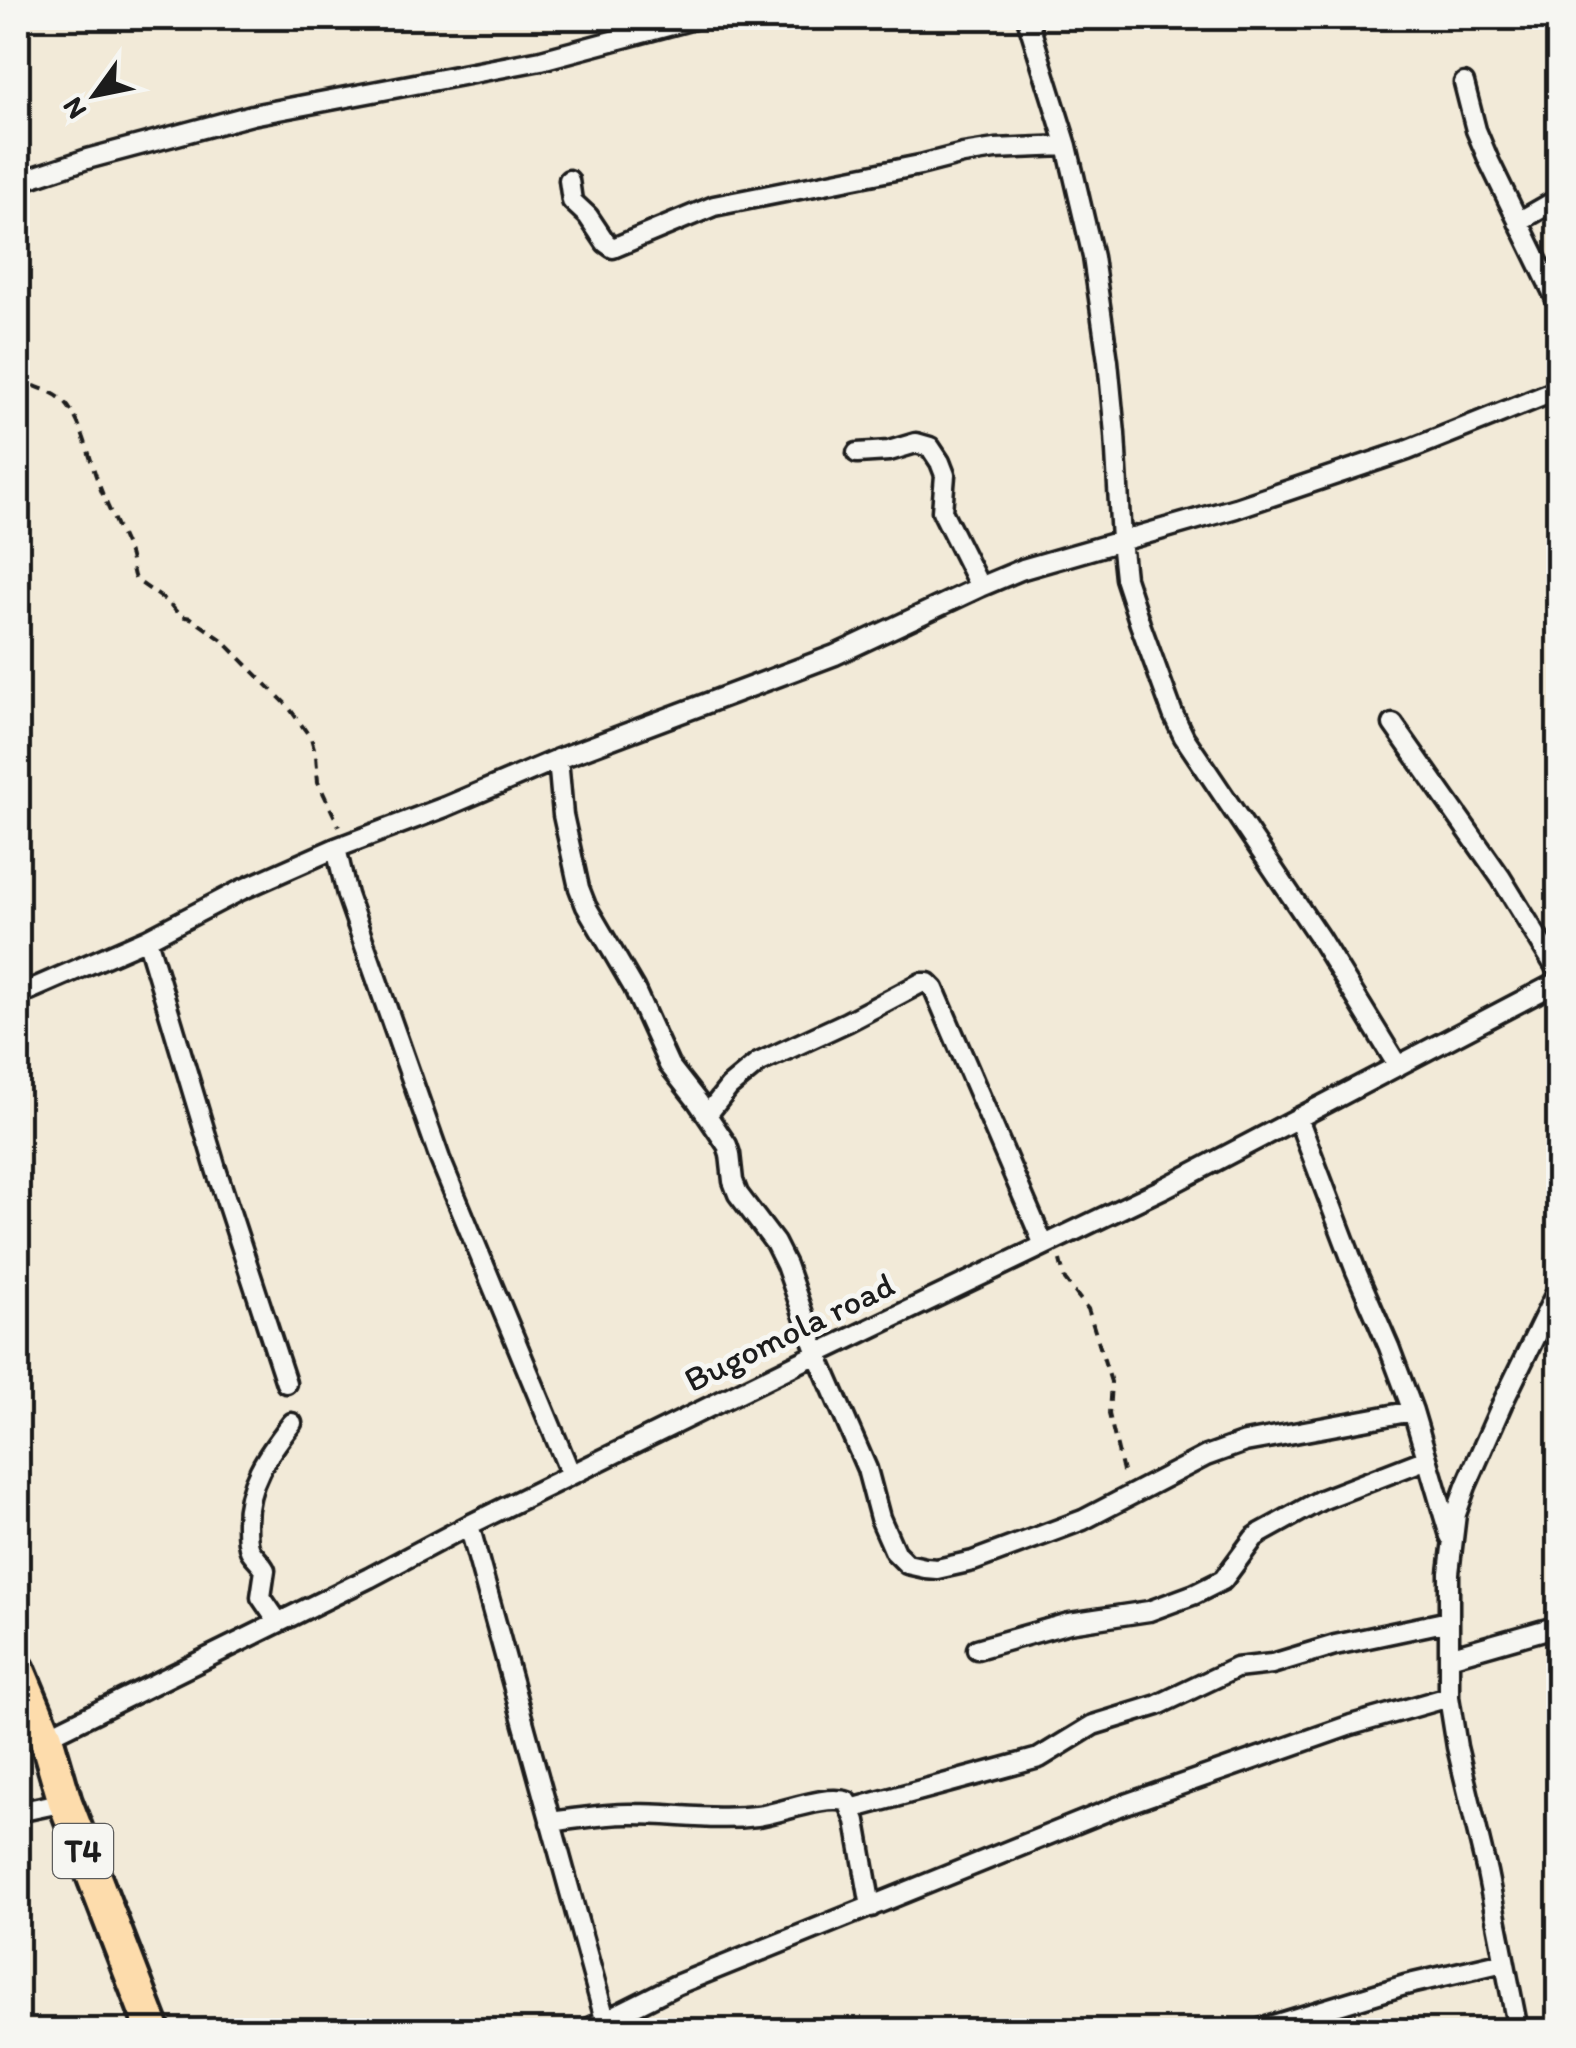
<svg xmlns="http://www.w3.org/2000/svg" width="1576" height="2048" font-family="Itim,sans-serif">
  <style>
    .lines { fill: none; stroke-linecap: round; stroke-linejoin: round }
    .street-casing { stroke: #1c1c1c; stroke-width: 25 }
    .highway-casing { stroke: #1c1c1c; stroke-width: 40 }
    .path { stroke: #1c1c1c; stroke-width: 4; stroke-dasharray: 10 8; stroke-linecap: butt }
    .street { stroke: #f6f6f2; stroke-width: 18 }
    .highway { stroke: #fddcac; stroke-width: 32 }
    .labels { text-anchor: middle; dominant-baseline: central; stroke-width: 10; stroke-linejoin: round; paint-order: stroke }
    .shield { fill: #f6f6f2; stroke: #5d5d5c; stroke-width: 2.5 }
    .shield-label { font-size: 32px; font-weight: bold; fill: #1c1c1c }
    .street-label { font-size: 35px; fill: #1c1c1c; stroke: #f6f6f2 }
  </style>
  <rect width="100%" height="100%" fill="#f2ead8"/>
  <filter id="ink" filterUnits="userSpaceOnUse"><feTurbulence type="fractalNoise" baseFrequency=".01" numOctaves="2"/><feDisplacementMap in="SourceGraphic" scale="20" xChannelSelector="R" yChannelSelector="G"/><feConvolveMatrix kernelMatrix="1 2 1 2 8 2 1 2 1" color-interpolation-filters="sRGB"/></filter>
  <g filter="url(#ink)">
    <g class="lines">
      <g class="street-casing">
        <path id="street" d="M 1027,18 L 1067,146 L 1093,257 L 1108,361 L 1115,434 L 1121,540 L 1125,578 L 1140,624 L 1173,714 L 1184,737 L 1319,937 L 1398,1066
          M 1464,83 L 1476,130 L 1489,161 L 1558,303
          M 569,180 L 572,201 L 588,216 L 606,243 L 613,248 L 714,206 L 920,165 L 963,154 L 995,149 L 1067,146
          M 18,182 L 87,159 L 252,115 L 541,60 L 698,18
          M 1518,222 L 1558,199
          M 857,453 L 889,451 L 916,443 L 930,447 L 940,462 L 945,475 L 942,511 L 980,587
          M 1393,724 L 1501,878 L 1558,971
          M 558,759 L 563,815 L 579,888 L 586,906 L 634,988 L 669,1065 L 698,1102 L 727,1145 L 730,1154 L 733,1181 L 738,1194 L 775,1243 L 786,1265 L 817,1354 L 867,1469 L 880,1518 L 895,1552 L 907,1564 L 925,1568 L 937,1569 L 973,1561 L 1083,1520 L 1206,1456 L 1245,1442 L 1413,1411
          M 336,848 L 347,895 L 440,1159 L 571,1475
          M 147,939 L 216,1169 L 286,1383
          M 18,995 L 147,939 L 241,890 L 336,848 L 445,807 L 558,759 L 835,655 L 980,587 L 1023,569 L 1236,508 L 1408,450 L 1558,390
          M 707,1115 L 729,1087 L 758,1063 L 847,1022 L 921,983 L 928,983 L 934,989 L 1044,1245
          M 1298,1118 L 1356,1271 L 1389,1347 L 1413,1411 L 1450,1536
          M 469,1525 L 608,2030
          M 278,1622 L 261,1597 L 265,1570 C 261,1562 254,1557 250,1550 C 247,1543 247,1533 247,1526 C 246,1484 267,1455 292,1423
          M 977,1649 L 1069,1623 L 1149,1611 L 1195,1594 L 1223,1580 L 1254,1538 L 1261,1533 L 1321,1500 L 1427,1459
          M 1449,1657 L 1558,1626
          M 46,1737 L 369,1578 L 469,1525 L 817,1354 L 1164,1188 L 1558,982
          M 851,1809 L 1039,1758 L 1093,1725 L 1158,1705 L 1236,1668 L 1272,1664 L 1335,1645 L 1449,1621
          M 18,1812 L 65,1802
          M 550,1822 C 577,1819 606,1813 634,1814 C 676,1814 715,1821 757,1816 C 782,1813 825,1794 848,1802 L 856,1821 L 871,1907
          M 1260,2029 L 1405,1985 L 1504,1962
          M 586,2030 L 676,1985 L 1117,1807 L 1351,1725 L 1449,1697
          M 1518,2030 L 1487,1872 L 1457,1747 L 1449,1697 L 1449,1573 L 1456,1514 L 1466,1486 L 1503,1402 L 1558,1289"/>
      </g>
      <g class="highway-casing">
        <path id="highway" d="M 18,1670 L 46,1737 L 65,1802 L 153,2030"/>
      </g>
      <path class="path" d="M 18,378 C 30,387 47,388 60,398 C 80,414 88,453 96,476 C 104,501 117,525 127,549 C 132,558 131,569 135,579 L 169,603 L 180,616 L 191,618 L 221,639 L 287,705 L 311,738 L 316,755 L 318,782 L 339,826
        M 1060,1260 L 1065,1280 L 1088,1309 L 1111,1382 L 1109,1414 L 1124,1476"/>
      <use href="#street" class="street"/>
      <use href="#highway" class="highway"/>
    </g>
  </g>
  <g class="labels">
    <rect class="shield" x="53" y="1824" width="60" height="54" rx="8"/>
    <g class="shield-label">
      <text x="83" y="1851">T4</text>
    </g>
    <g class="street-label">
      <text transform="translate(789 1332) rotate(-26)">Bugomola road</text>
    </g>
  </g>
  <rect width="1576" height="2048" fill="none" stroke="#f6f6f2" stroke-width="60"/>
  <rect x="30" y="30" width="1516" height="1988" fill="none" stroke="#1c1c1c" stroke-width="4" filter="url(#ink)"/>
  <g transform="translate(95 95) rotate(237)" stroke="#f6f6f2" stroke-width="8" paint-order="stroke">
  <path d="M0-8L18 38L0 25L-18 38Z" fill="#1c1c1c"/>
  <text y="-15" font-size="28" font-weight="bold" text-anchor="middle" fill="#1c1c1c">N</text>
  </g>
</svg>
